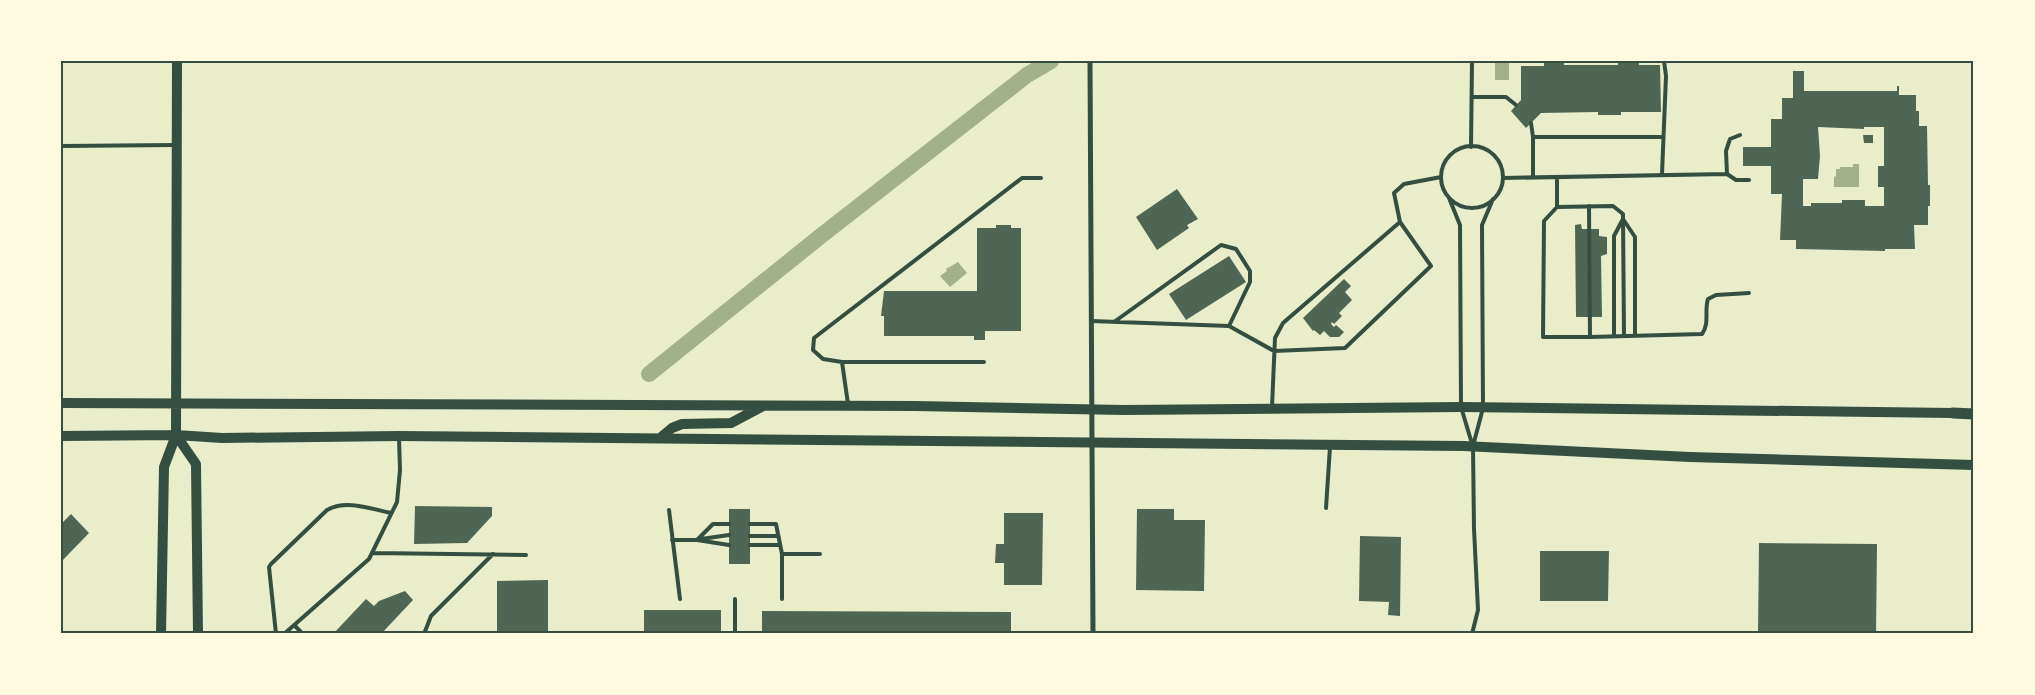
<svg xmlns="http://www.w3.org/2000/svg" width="2035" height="695" font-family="'Archivo Narrow',sans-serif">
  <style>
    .water { fill: #a3b18a }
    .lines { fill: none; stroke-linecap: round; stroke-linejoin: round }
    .canal { stroke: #a3b18a; stroke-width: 16 }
    .building { fill: #4f6655; fill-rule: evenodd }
    .service { stroke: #344e41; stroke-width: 4 }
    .minor { stroke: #344e41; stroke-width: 5 }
    .secondary { stroke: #344e41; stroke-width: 10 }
    .primary { stroke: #344e41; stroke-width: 11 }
    .neatline { fill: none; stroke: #344e41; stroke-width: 2 }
  </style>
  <rect width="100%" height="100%" fill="#e9edc9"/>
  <path class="water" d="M 1495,61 L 1509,61 L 1509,80 L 1495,80 Z
    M 1853,164 L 1859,164 L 1859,187 L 1834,187 L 1834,177 L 1836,176 L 1836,169 L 1840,169 L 1840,167 L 1853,167 Z
    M 958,262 L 967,273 L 950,287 L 940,276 L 947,271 L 946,269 Z"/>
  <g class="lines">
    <path class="canal" d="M 649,374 L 822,235 L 1027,75 L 1051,61"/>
  </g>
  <path class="building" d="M 1544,61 L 1564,61 L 1564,65 L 1618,65 L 1618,61 L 1639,61 L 1639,65 L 1660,65 L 1661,112 L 1621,112 L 1621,115 L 1598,115 L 1598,112 L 1541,113 L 1526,128 L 1511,111 L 1521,100 L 1521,66 L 1544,66 Z
    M 1793,71 L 1804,71 L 1804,91 L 1897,91 L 1897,86 L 1899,86 L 1899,95 L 1916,95 L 1916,111 L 1919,111 L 1919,126 L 1927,126 L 1928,185 L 1930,185 L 1930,206 L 1928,206 L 1928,225 L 1914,225 L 1915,249 L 1885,249 L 1885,251 L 1796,249 L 1796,240 L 1780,240 L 1782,194 L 1771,194 L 1771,166 L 1743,166 L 1743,147 L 1771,147 L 1771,119 L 1782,119 L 1782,98 L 1793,98 ZM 1818,127 L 1864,129 L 1864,127 L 1884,127 L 1884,166 L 1878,166 L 1878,187 L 1884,187 L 1884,206 L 1865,206 L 1865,200 L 1842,200 L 1842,203 L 1811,203 L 1811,206 L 1803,206 L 1803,179 L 1818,179 L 1820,156 Z
    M 1863,135 L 1873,135 L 1873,143 L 1864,143 Z
    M 1177,189 L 1198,219 L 1187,225 L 1189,228 L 1157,250 L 1136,217 Z
    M 1581,224 L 1582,229 L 1599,229 L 1599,236 L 1607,237 L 1607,254 L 1601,256 L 1602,317 L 1576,317 L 1575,225 Z
    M 996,225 L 1011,225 L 1011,228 L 1021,228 L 1021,331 L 985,331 L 985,340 L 974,340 L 974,336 L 884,336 L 884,316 L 881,316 L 884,291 L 977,291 L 977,228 L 996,228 Z
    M 1229,256 L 1246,282 L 1186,320 L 1169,294 Z
    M 1344,279 L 1351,286 L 1345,292 L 1352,300 L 1339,313 L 1342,316 L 1334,324 L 1332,322 L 1331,324 L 1334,327 L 1336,325 L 1344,332 L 1339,337 L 1330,337 L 1324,331 L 1320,335 L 1314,330 L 1313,331 L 1303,318 Z
    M 415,506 L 492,507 L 492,516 L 467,543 L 414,544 Z
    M 729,509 L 750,509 L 750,564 L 729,564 Z
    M 1137,509 L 1174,509 L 1174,520 L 1205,520 L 1204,591 L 1136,590 Z
    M 1004,513 L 1043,513 L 1042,585 L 1004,585 L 1004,563 L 995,563 L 996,544 L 1004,544 Z
    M 71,514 L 89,533 L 61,562 L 61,524 Z
    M 1360,536 L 1401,537 L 1400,616 L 1388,615 L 1389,602 L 1359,601 Z
    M 1759,543 L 1877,544 L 1876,634 L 1758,634 Z
    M 1540,551 L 1609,551 L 1608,601 L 1540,601 Z
    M 548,580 L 548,634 L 497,634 L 497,581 Z
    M 405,591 L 413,600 L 381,634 L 333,634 L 366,599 L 374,606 L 379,601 Z
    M 644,610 L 721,610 L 721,634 L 644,634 Z
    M 762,611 L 1011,612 L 1011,634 L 762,634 Z"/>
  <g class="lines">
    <path class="service" d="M 1472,97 L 1506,97 L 1516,105
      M 1531,123 L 1533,137
      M 61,146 L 176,145
      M1441 177a31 31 0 1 1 62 0a31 31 0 1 1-62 0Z
      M 1471,147 L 1472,61
      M 1662,174 L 1666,76 L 1664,61
      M 1727,174 L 1726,151 L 1730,139 L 1740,135
      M 1533,177 L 1533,137 L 1663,137
      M 1557,177 L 1557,207 L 1544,221 L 1543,337 L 1590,337 L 1589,206
      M 1503,178 L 1727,174 L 1736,180 L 1749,180
      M 1449,198 L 1460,225 L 1461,407 L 1473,447 L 1474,529 L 1478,610 L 1472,634
      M 1557,207 L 1613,206 L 1623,214 L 1624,336
      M 1091,321 L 1229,326 L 1274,351 L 1345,348 L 1431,266 L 1400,222
      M 1114,322 L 1221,245 L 1236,249 L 1250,271 L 1250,282 L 1229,326
      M 1614,336 L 1614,236 L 1623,219 L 1635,237 L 1635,336
      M 1590,337 L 1702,334 C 1710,323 1704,311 1708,299 L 1716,295 L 1749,293
      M 842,362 L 984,362
      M 848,404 L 842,362 L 823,359 L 813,350 L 814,338 L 1022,178 L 1041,178
      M 1272,407 L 1275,338 L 1283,323 L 1400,222 L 1394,193 L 1404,184 L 1441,177
      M 1473,446 L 1483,408 L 1482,225 L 1493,199
      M 1326,508 L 1330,447
      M 669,510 L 680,599
      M 750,524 L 776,524 L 782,554
      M 750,536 L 778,536
      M 701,539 L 729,535
      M 672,540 L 697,540 L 713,524 L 729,524
      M 697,540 L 729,545
      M 750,545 L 780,545
      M 372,553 L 526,555
      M 735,599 L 735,634
      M 782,599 L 782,554 L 820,554
      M 294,625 L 303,634
      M 276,634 L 269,567 L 271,564 L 327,510 C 346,499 371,509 391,513
      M 284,634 L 369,559 L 397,502 L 400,470 L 399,438
      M 424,634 L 431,616 L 493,554"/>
    <path class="minor" d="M 1090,61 L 1093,634"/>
    <path class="secondary" d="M 61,403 L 915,406 L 1124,410 L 1461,407 L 1953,413
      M 176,435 L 196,464 L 198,634
      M 61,436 L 176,435 L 222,438 L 399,436 L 1463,446 L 1690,457 L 1974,465
      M 660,438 L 672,428 L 682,424 L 731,423 L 763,406
      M 161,634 L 164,467 L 176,435 L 177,61"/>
    <path class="primary" d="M 1953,413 L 1974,414"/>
  </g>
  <rect width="2035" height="695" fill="none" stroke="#fefae0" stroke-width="125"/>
  <rect x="62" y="62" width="1910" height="570" class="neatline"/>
</svg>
